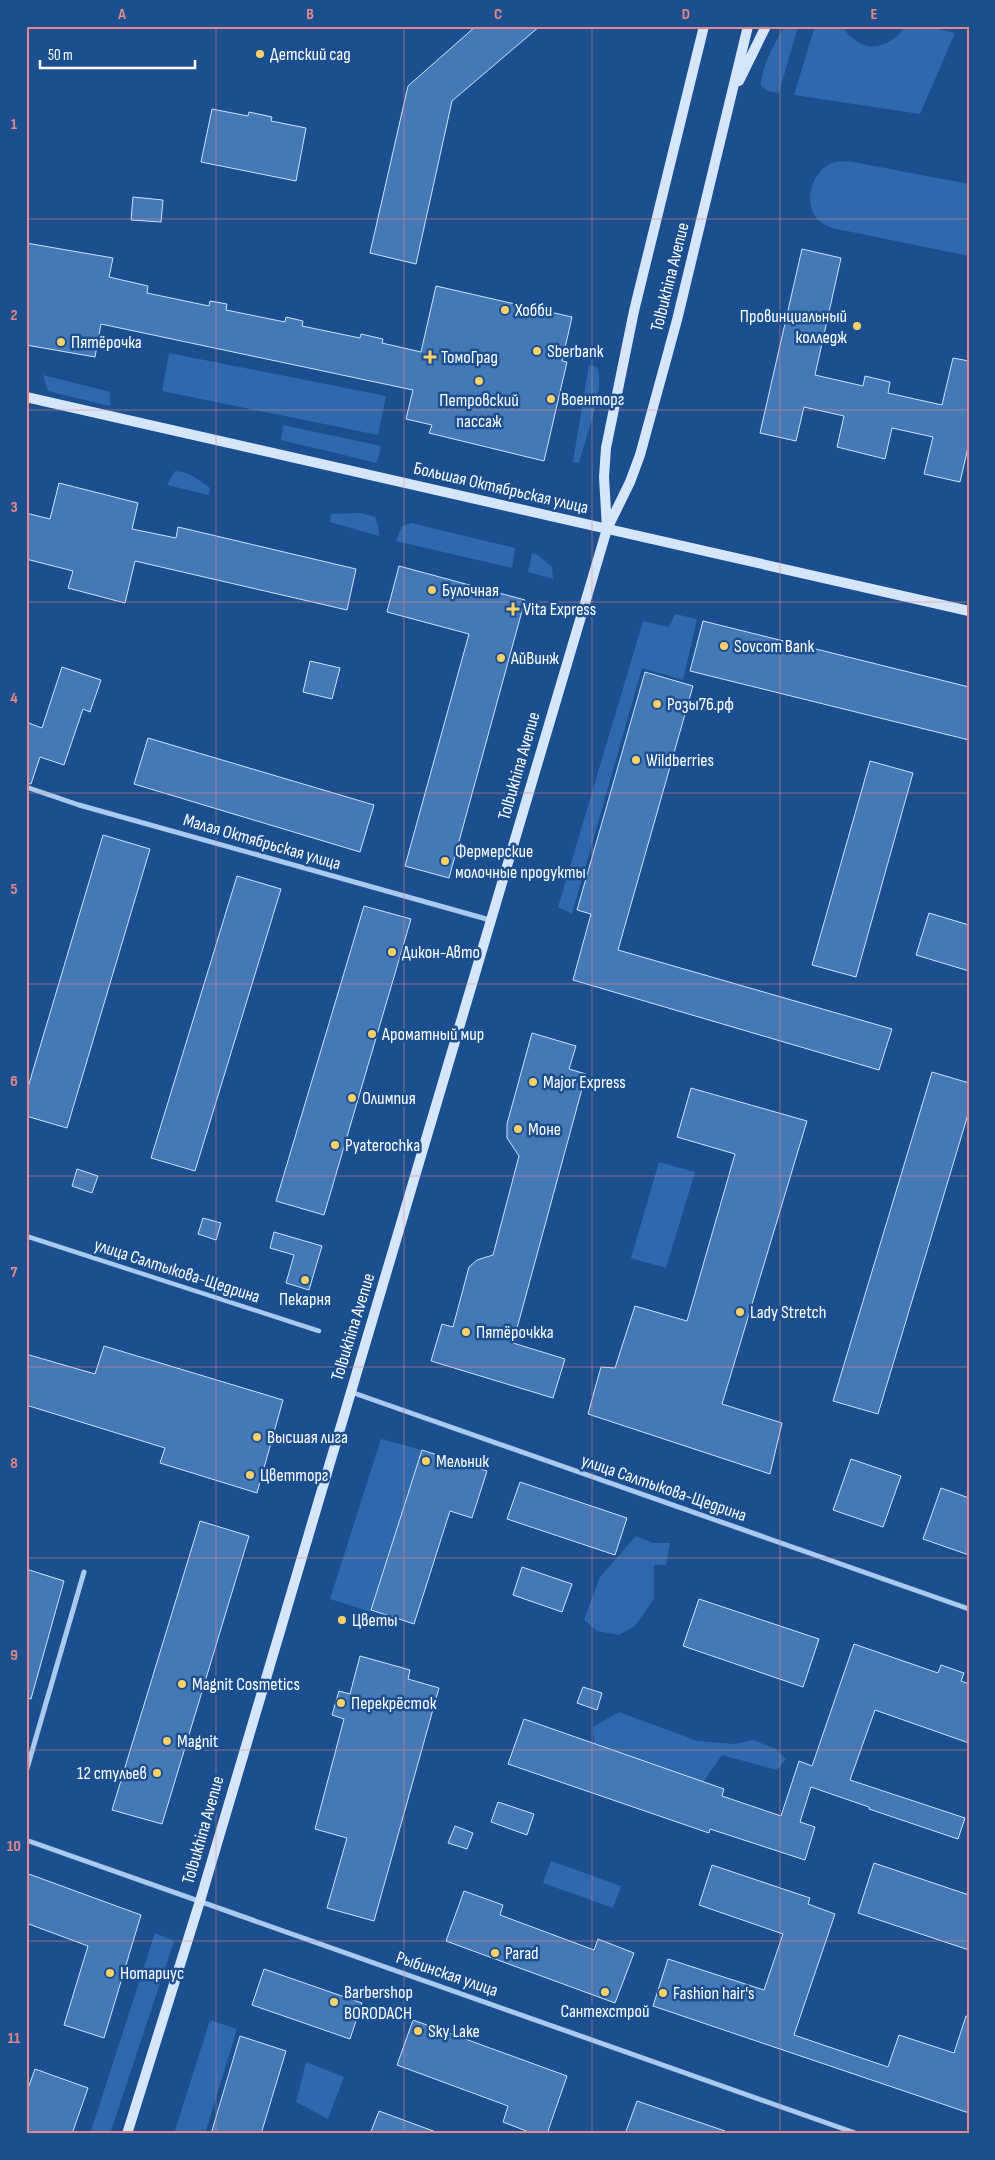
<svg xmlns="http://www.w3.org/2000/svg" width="995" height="2160" font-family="'Sofia Sans Condensed',sans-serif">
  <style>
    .green { fill: #2e69ad }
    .building { fill: #4478b7; stroke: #cfe3fa }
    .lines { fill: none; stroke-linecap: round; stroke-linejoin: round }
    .pedestrian { stroke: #a9c9ee; stroke-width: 4.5 }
    .minor { stroke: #a9c9ee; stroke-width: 5 }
    .secondary { stroke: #d6e6fa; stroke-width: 10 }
    .grid { fill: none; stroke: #e88989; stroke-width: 1; stroke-opacity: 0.55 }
    .poi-dot { fill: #ffd166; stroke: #1b4f8f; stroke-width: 2 }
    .labels { text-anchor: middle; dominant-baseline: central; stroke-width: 5; stroke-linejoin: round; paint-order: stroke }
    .poi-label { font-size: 18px; fill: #fff; stroke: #1b4f8f; text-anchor: start }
    .street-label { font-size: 18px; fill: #fff; stroke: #1b4f8f }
    .neatline { fill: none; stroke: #e88989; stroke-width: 2 }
    .grid-label { font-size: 16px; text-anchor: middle; font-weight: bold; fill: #e88989 }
  </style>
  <rect width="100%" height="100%" fill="#1b4f8f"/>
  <path class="green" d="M 784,26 L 798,26 L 779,93 L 768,91 L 761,86 C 761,66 775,44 784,26 Z
    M 815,26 L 844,26 C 845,32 849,35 854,39 C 870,54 895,44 905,26 L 927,26 L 955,33 L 920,114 L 794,95 Z
    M 848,161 L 969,184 L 969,256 L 832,228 C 828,226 821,223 818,220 C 802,203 812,171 832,163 C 837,161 843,162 848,161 Z
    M 169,353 L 386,396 L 378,435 L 162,391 Z
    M 589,365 L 597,367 C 606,387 585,440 579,463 L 573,462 Z
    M 43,375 L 110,392 L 110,406 L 48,391 Z
    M 283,425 L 381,446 L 377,463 L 281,440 Z
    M 175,471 C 190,472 198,479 210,488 L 209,495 L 167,485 Z
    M 361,513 L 375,517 L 378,525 L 379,536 L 330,522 L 331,514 Z
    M 411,523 L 515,548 L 512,568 L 396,541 L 402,526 Z
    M 532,553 L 538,555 L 552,567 L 553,579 L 528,572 Z
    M 675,614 L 697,619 L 683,680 L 642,668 L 572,914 L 558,907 L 643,621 L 669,627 Z
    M 659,1162 L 695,1172 L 666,1268 L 631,1258 Z
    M 381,1439 L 422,1450 L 371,1612 L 330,1599 Z
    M 636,1536 L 653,1543 L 670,1543 L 666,1565 L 654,1565 L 654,1599 L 635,1626 L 619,1635 L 597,1631 L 584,1620 L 600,1577 Z
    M 619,1712 L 697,1741 L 734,1744 L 753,1740 L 774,1748 L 786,1759 L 777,1770 L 722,1755 L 703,1782 L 594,1744 L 593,1727 Z
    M 551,1861 L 621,1886 L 613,1908 L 543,1883 Z
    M 155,1933 L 174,1941 L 110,2134 L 90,2134 Z
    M 210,2020 L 237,2029 L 205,2134 L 174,2134 Z
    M 306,2062 L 344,2077 L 328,2119 L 296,2102 Z"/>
  <path class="building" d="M 476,26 L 540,26 L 452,101 L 416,264 L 370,253 L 408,86 Z
    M 212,109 L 248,116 L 249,112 L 272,117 L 271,121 L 306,128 L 296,181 L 201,162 Z
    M 133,197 L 163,200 L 161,222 L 131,220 Z
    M 26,243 L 113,258 L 109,277 L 148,286 L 147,293 L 209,306 L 210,301 L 227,304 L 226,310 L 285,322 L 286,317 L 303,321 L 302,326 L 360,338 L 361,334 L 383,339 L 382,343 L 421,352 L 436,286 L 572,317 L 562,361 L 567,362 L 544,461 L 429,433 L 432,425 L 406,419 L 413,390 L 101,324 L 95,357 L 26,345 Z
    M 802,249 L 841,258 L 815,375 L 863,386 L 865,376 L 890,382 L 888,393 L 942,405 L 953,358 L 969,361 L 969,443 L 960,482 L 924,474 L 933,437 L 892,428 L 885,459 L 837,447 L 844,416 L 804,407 L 796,441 L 760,433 Z
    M 59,483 L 138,503 L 132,529 L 176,538 L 178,527 L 356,569 L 347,610 L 135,561 L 125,603 L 68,588 L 73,571 L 26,559 L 26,513 L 50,519 Z
    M 399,566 L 525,600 L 449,878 L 405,866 L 469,634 L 387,612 Z
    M 703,621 L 969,687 L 969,740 L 690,671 Z
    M 310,661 L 340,668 L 332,699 L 303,692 Z
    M 62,667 L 101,680 L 90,712 L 83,709 L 64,765 L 40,757 L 31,784 L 26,783 L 26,722 L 42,728 Z
    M 645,672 L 693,686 L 618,950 L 892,1029 L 879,1070 L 573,980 L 591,914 L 577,910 Z
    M 148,738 L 374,805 L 360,852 L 134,784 Z
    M 870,761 L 913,773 L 856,977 L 812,965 Z
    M 103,835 L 150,849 L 67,1128 L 26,1116 L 26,1094 Z
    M 237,876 L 281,889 L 195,1171 L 151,1158 Z
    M 364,906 L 411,919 L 324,1215 L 276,1201 Z
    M 929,913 L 969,925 L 969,971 L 916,955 Z
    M 532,1033 L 576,1046 L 569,1069 L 586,1074 L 513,1343 L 565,1359 L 553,1398 L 431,1361 L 442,1324 L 453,1327 L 469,1267 L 477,1260 L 493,1255 L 519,1156 L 507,1138 L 507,1124 Z
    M 932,1072 L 969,1083 L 969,1111 L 878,1414 L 833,1401 Z
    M 691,1088 L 807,1121 L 722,1404 L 782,1423 L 770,1474 L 588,1414 L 601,1367 L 615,1368 L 635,1306 L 687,1321 L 735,1154 L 677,1137 Z
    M 77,1169 L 98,1176 L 92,1193 L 72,1186 Z
    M 203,1218 L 221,1223 L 216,1240 L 198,1234 Z
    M 274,1232 L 322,1246 L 309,1290 L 286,1283 L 294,1255 L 270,1248 Z
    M 104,1346 L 283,1400 L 257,1493 L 160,1463 L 165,1448 L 26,1405 L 26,1354 L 95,1374 Z
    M 422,1450 L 487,1471 L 472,1518 L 450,1511 L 414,1624 L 371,1610 Z
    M 851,1459 L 901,1476 L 883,1527 L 833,1510 Z
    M 520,1482 L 627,1518 L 615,1555 L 507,1519 Z
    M 941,1488 L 969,1498 L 969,1555 L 923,1539 Z
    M 200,1521 L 249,1536 L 162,1824 L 112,1810 Z
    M 522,1567 L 572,1584 L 562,1612 L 513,1595 Z
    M 26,1569 L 64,1581 L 31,1699 L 26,1698 Z
    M 699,1599 L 819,1639 L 803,1687 L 683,1646 Z
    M 854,1644 L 938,1673 L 941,1665 L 964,1673 L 961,1681 L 969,1684 L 969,1743 L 875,1710 L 850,1780 L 965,1818 L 958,1839 L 869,1809 L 869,1807 L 811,1787 L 800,1822 L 815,1827 L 805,1860 L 710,1829 L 709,1833 L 508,1764 L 524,1719 L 724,1789 L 722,1796 L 781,1816 L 799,1761 L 812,1766 Z
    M 360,1656 L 410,1670 L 408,1679 L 439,1688 L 374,1921 L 327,1908 L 347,1838 L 315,1829 L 344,1719 L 332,1715 L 339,1691 L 350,1694 Z
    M 583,1687 L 602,1693 L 597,1710 L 577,1703 Z
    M 498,1802 L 534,1814 L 527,1835 L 491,1822 Z
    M 455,1826 L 473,1833 L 467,1849 L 448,1843 Z
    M 874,1863 L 969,1895 L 969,1950 L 858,1913 Z
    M 712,1865 L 810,1898 L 808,1904 L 835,1914 L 794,2035 L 888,2067 L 899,2035 L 954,2053 L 966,2016 L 969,2017 L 969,2113 L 653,2006 L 668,1959 L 764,1990 L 783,1934 L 699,1905 Z
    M 26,1873 L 141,1915 L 104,2038 L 64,2025 L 88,1946 L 26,1923 Z
    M 464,1891 L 503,1905 L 500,1915 L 594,1950 L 598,1939 L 634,1953 L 615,2003 L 446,1941 Z
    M 264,1969 L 362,2003 L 350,2039 L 252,2005 Z
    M 413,2020 L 567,2076 L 547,2134 L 534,2134 L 503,2122 L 508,2106 L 397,2065 Z
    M 240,2036 L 286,2051 L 261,2134 L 211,2134 Z
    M 35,2069 L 88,2088 L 72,2134 L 26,2134 L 26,2094 Z
    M 637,2101 L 725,2131 L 724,2134 L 625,2134 Z
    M 379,2111 L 436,2132 L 436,2134 L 370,2134 Z"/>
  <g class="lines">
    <path class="pedestrian" d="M 26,1236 L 319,1331"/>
    <path class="minor" d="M 26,787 L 79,805 L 490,920
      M 351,1392 L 969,1609
      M 26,1772 L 84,1572
      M 26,1840 L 858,2134"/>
    <path class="secondary" d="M 739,81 L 766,26
      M 26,397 L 969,611
      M 607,528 L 604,477 L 606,448 L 634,311 L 704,26
      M 127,2134 L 200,1901 L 607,529 L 630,482 L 640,455 L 677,320 L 748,26"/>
  </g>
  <path class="grid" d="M 216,26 L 216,2134M 404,26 L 404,2134M 592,26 L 592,2134M 780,26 L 780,2134M 26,219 L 969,219M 26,410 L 969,410M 26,602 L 969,602M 26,793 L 969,793M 26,984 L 969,984M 26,1176 L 969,1176M 26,1367 L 969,1367M 26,1558 L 969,1558M 26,1750 L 969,1750M 26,1941 L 969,1941"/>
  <g class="poi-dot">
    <circle cx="260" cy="54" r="5"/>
    <circle cx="505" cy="310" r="5"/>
    <circle cx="857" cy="326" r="5"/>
    <circle cx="61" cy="342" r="5"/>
    <circle cx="537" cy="351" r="5"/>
    <path d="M427.5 349.5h5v5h5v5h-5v5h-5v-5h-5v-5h5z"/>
    <circle cx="479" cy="381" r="5"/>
    <circle cx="551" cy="399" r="5"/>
    <circle cx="432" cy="590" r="5"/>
    <path d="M510.5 601.5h5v5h5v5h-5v5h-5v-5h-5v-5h5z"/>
    <circle cx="724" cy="646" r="5"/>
    <circle cx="501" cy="658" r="5"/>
    <circle cx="657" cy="704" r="5"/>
    <circle cx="636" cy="760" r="5"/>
    <circle cx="445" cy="861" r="5"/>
    <circle cx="392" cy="952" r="5"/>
    <circle cx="372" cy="1034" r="5"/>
    <circle cx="533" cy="1082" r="5"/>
    <circle cx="352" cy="1098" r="5"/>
    <circle cx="518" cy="1129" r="5"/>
    <circle cx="335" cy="1145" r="5"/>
    <circle cx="305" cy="1280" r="5"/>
    <circle cx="740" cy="1312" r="5"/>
    <circle cx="466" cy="1332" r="5"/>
    <circle cx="257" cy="1437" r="5"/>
    <circle cx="426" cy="1461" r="5"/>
    <circle cx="250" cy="1475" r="5"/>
    <circle cx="342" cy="1620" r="5"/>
    <circle cx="182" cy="1684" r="5"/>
    <circle cx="341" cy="1703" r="5"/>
    <circle cx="167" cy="1741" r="5"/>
    <circle cx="157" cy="1773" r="5"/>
    <circle cx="495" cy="1953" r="5"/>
    <circle cx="110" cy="1973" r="5"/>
    <circle cx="605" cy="1992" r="5"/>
    <circle cx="663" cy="1993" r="5"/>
    <circle cx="334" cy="2002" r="5"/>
    <circle cx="418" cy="2031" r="5"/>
  </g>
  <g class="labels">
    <g class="poi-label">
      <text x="270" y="54">Детский сад</text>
      <text x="515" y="310">Хобби</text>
      <text x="847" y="316" text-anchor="end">Провинциальный<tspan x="847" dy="21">колледж</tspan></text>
      <text x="71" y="342">Пятёрочка</text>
      <text x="547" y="351">Sberbank</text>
      <text x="441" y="357">ТомоГрад</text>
      <text x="561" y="399">Военторг</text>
      <text x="479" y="400" text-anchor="middle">Петровский<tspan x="479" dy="21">пассаж</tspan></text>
      <text x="442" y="590">Булочная</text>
      <text x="523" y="609">Vita Express</text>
      <text x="734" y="646">Sovcom Bank</text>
      <text x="511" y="658">АйВинж</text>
      <text x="667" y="704">Розы76.рф</text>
      <text x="646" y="760">Wildberries</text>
      <text x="455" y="851">Фермерские<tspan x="455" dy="21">молочные продукты</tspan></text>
      <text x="402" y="952">Дикон-Авто</text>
      <text x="382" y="1034">Ароматный мир</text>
      <text x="543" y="1082">Major Express</text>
      <text x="362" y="1098">Олимпия</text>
      <text x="528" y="1129">Моне</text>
      <text x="345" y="1145">Pyaterochka</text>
      <text x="305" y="1299" text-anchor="middle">Пекарня</text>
      <text x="750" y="1312">Lady Stretch</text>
      <text x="476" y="1332">Пятёрочкка</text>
      <text x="267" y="1437">Высшая лига</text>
      <text x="436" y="1461">Мельник</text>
      <text x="260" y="1475">Цветторг</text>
      <text x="352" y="1620">Цветы</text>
      <text x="192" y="1684">Magnit Cosmetics</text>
      <text x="351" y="1703">Перекрёсток</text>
      <text x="177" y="1741">Magnit</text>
      <text x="147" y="1773" text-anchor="end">12 стульев</text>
      <text x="505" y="1953">Parad</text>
      <text x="120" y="1973">Нотариус</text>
      <text x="344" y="1992">Barbershop<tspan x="344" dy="21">BORODACH</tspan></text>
      <text x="673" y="1993">Fashion hair's</text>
      <text x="605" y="2011" text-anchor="middle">Сантехстрой</text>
      <text x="428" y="2031">Sky Lake</text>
    </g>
    <g class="street-label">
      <text transform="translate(670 277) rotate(-76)">Tolbukhina Avenue</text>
      <text transform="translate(501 488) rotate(13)">Большая Октябрьская улица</text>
      <text transform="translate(519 766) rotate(-74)">Tolbukhina Avenue</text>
      <text transform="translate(262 842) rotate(16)">Малая Октябрьская улица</text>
      <text transform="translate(177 1271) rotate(18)">улица Салтыкова-Щедрина</text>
      <text transform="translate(353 1327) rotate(-73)">Tolbukhina Avenue</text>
      <text transform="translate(664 1488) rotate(19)">улица Салтыкова-Щедрина</text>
      <text transform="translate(203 1830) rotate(-74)">Tolbukhina Avenue</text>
      <text transform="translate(447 1974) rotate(19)">Рыбинская улица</text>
    </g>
  </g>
  <rect width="995" height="2160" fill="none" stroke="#1b4f8f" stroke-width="55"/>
  <path d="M40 60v8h155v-8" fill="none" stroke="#ffffff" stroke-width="2.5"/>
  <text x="48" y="60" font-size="15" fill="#ffffff" stroke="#1b4f8f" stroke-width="4" paint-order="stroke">50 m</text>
  <rect x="28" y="28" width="940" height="2104" class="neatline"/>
  <g class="grid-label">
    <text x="122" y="19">A</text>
    <text x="310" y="19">B</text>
    <text x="498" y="19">C</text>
    <text x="686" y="19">D</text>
    <text x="874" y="19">E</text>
    <text x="14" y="129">1</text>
    <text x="14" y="320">2</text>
    <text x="14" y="512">3</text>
    <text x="14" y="703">4</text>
    <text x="14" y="894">5</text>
    <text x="14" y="1086">6</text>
    <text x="14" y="1277">7</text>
    <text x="14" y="1468">8</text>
    <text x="14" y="1660">9</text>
    <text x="14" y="1851">10</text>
    <text x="14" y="2043">11</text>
  </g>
</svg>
